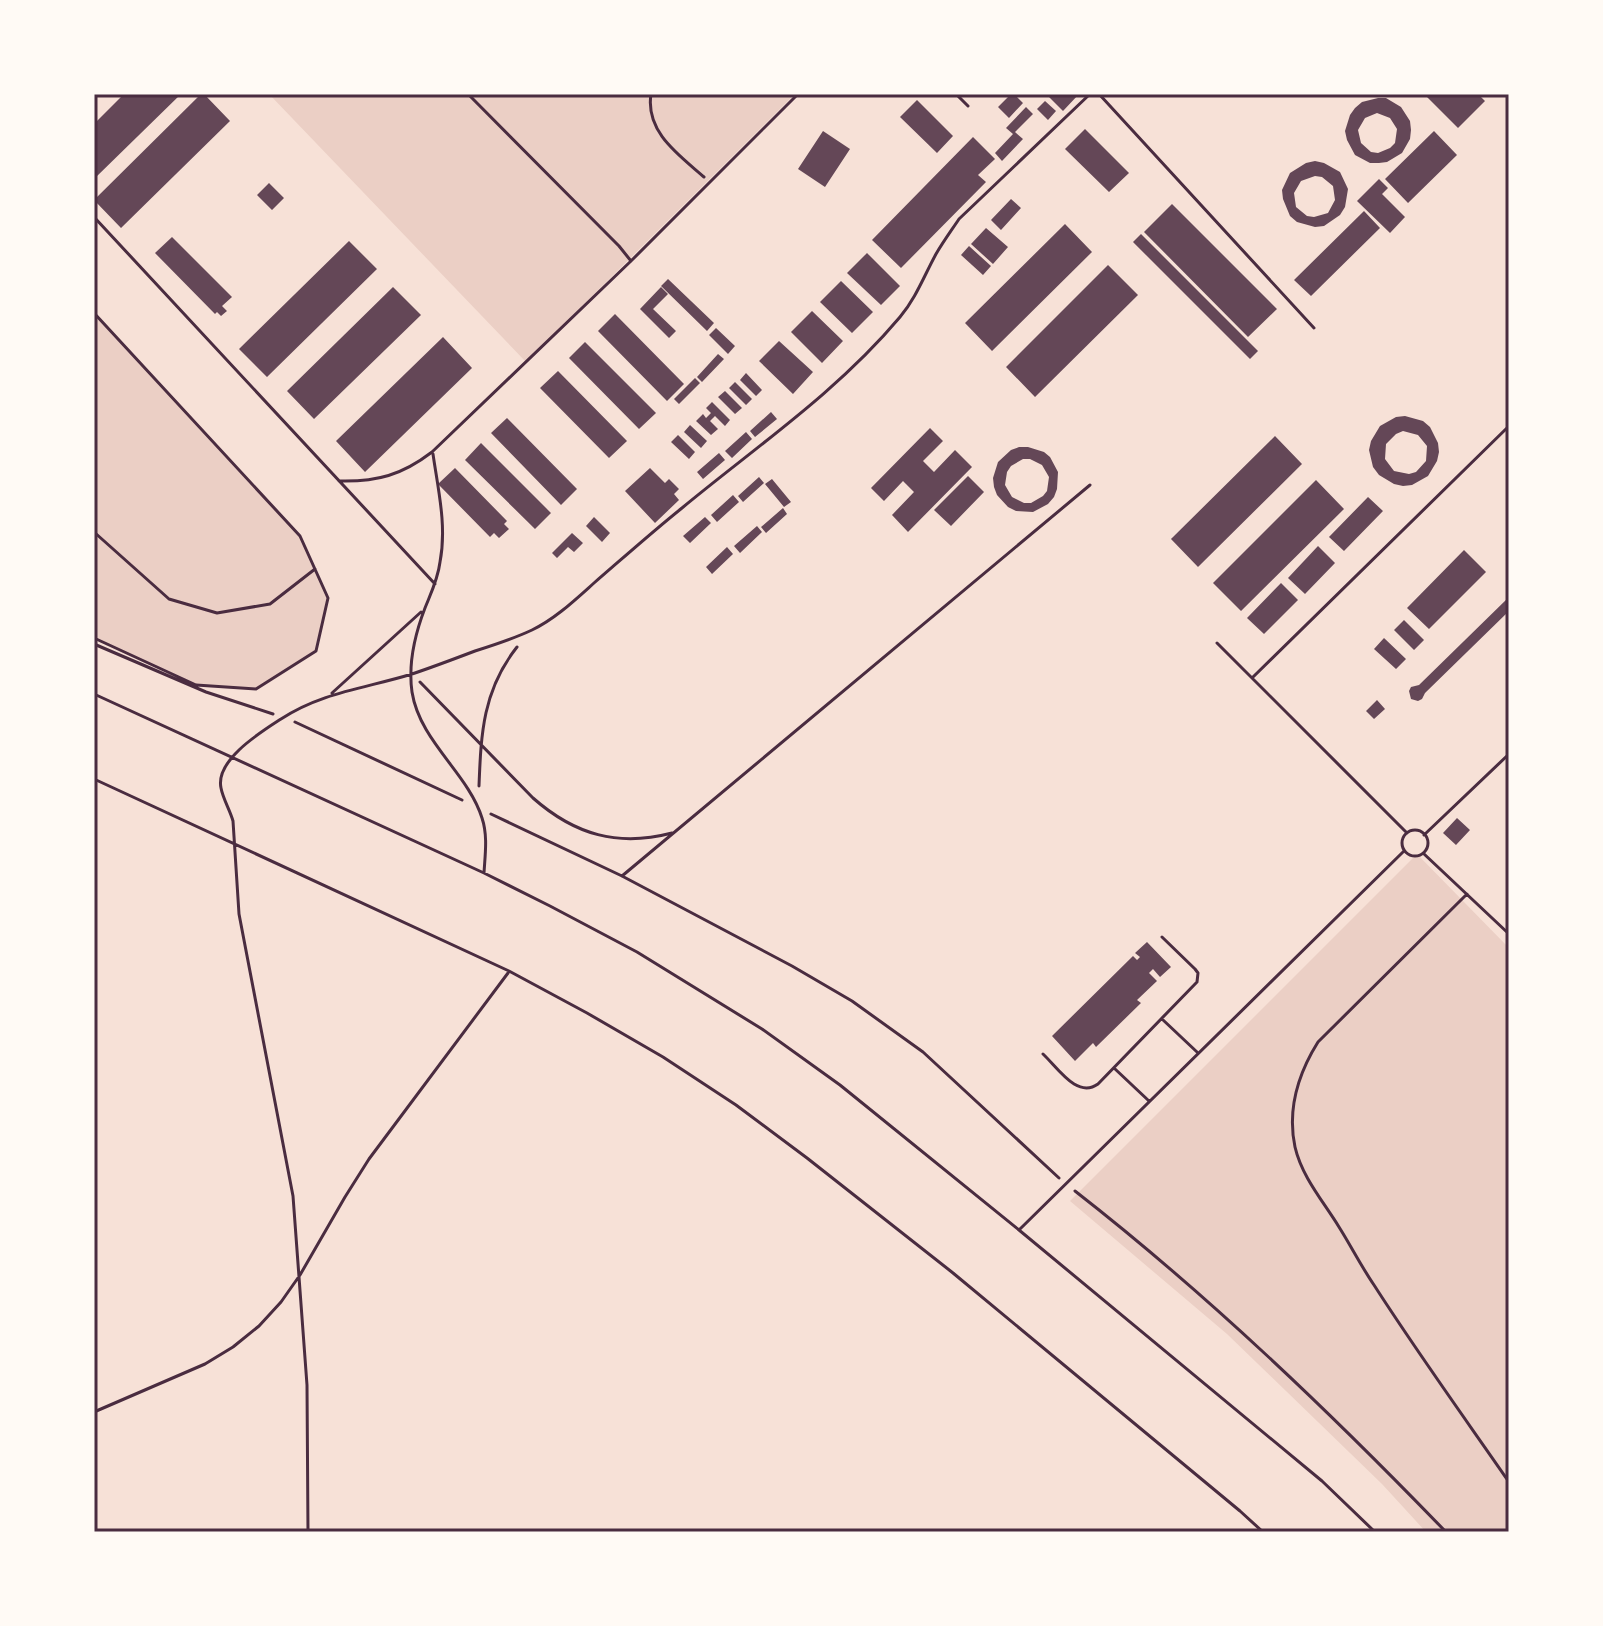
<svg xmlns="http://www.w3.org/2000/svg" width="1603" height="1626" font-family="'Roboto Serif',serif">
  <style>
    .green { fill: #ebcfc5 }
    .building { fill: #644757; fill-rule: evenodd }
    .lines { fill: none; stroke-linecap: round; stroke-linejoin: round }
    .path { stroke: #4a2c40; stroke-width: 3 }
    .service { stroke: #4a2c40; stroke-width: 3 }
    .neatline { fill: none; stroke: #4a2c40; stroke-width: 3 }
  </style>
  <rect width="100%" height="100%" fill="#f7e1d7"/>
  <path class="green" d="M 269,94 L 795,94 L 526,362 Z
    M 94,313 L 300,536 L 328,598 L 316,651 L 256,689 L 196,685 L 94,638 Z
    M 1417,854 L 1509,948 L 1509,1532 L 1426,1532 L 1382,1484 L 1227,1334 L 1070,1201 Z"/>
  <path class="building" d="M 124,94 L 181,94 L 94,179 L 94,124 Z
    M 201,94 L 204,94 L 230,121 L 121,228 L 94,200 Z
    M 1011,94 L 1014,94 L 1023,103 L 1009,118 L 998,107 Z
    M 1046,94 L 1079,94 L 1063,111 Z
    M 1424,94 L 1478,94 L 1485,101 L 1458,128 Z
    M 1378,98 L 1386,98 L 1401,107 L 1410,121 L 1411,130 L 1410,139 L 1402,153 L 1387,162 L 1379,163 L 1370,163 L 1355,155 L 1347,140 L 1345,131 L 1350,115 L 1355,108 L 1362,102 ZM 1377,113 L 1390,118 L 1397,129 L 1395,143 L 1390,148 L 1378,153 L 1371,152 L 1361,143 L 1358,130 L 1365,118 Z
    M 917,100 L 953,136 L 937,153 L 900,117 Z
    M 1045,101 L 1056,111 L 1048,120 L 1037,109 Z
    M 1026,107 L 1033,114 L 1015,132 L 1023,139 L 1002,161 L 995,153 L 1013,134 L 1006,128 Z
    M 1085,129 L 1129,173 L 1109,192 L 1065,149 Z
    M 823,131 L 850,149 L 825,187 L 798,169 Z
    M 1434,131 L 1457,155 L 1408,203 L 1385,179 Z
    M 973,137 L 995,159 L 978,175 L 986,182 L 901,268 L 872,240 Z
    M 1315,161 L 1324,163 L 1340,172 L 1348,189 L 1345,207 L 1340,215 L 1324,226 L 1315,227 L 1297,222 L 1290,216 L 1283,199 L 1282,190 L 1290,173 L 1306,163 ZM 1315,176 L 1322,177 L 1333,186 L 1335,200 L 1328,213 L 1314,217 L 1307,216 L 1296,207 L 1294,193 L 1301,181 Z
    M 1379,179 L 1388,188 L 1382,194 L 1405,217 L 1390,233 L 1357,201 Z
    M 269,183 L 284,198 L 272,210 L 257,195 Z
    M 1011,199 L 1021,208 L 1001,230 L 991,220 Z
    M 1172,204 L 1277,309 L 1248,337 L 1144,232 Z
    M 1364,211 L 1380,228 L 1311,296 L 1294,280 Z
    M 1065,224 L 1092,252 L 992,351 L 965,323 Z
    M 986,228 L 1008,247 L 993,264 L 971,244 Z
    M 1141,234 L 1258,351 L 1250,359 L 1133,242 Z
    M 172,237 L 232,297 L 222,306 L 227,311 L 221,316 L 217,312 L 215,314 L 155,253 Z
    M 349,241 L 377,269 L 267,377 L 239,349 Z
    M 969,246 L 991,266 L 983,275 L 961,255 Z
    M 867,253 L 900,286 L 881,305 L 847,273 Z
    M 1108,265 L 1138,295 L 1035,397 L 1006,367 Z
    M 668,279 L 714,323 L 707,331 L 661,286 Z
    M 841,281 L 873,312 L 852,333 L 820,302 Z
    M 393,287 L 421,315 L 314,419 L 287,391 Z
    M 661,287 L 668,294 L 653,309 L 676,331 L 669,338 L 640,309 Z
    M 812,311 L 843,341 L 822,363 L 791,332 Z
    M 615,314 L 684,384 L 667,401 L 598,331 Z
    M 716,328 L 735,346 L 728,354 L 709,335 Z
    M 443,337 L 472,368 L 365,472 L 336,441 Z
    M 779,341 L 813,372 L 793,394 L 759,361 Z
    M 585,342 L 656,413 L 639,429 L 569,358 Z
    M 718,354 L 724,359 L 702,382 L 697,377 Z
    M 558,371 L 627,441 L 609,458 L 540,388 Z
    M 746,373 L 762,390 L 756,396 L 740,380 Z
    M 695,378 L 700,383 L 679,404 L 674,399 Z
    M 735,382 L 752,399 L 746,405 L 729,388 Z
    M 725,391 L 742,408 L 735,414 L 718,397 Z
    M 712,402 L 730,420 L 725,426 L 715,416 L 710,421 L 718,429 L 711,435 L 696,421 L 703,414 L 706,418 L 711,413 L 706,408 Z
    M 771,412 L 777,419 L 755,437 L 750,431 Z
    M 1405,416 L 1423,421 L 1430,427 L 1438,443 L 1439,452 L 1437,461 L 1428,476 L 1412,485 L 1403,486 L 1394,484 L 1379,475 L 1373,467 L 1369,450 L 1371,441 L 1380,426 L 1396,417 ZM 1403,431 L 1418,435 L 1427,446 L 1426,461 L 1416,472 L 1409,474 L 1394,471 L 1385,459 L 1386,444 L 1396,434 Z
    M 507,418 L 577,489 L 561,505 L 491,433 Z
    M 690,425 L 707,441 L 701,448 L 684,432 Z
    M 930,428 L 943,441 L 923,461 L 934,472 L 955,450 L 972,467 L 908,532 L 892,515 L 914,492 L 903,481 L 884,501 L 871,488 Z
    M 746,432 L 752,439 L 732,458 L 725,451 Z
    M 678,435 L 695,452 L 689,459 L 671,442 Z
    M 1275,436 L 1302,464 L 1198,567 L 1171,539 Z
    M 481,443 L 551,513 L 535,529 L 465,460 Z
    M 1019,447 L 1028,447 L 1044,452 L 1050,457 L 1058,472 L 1057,489 L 1054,497 L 1048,504 L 1033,512 L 1016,511 L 1008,507 L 997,495 L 994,487 L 993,478 L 998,462 L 1011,450 ZM 1023,459 L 1030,459 L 1042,465 L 1049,477 L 1047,491 L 1043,496 L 1031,503 L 1024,503 L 1012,497 L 1005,485 L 1007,472 L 1011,466 Z
    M 719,453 L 725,460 L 703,479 L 697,472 Z
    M 455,468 L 507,521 L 504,524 L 509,529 L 499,538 L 494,533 L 490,537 L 438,484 Z
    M 650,468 L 665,483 L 669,479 L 679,489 L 674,494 L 679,500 L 655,523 L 625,491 Z
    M 968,476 L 984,492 L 951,526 L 934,510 Z
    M 759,477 L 764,483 L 743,502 L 738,496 Z
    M 772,479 L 791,502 L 784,507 L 765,484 Z
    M 1316,480 L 1344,509 L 1241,611 L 1213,583 Z
    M 733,495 L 739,502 L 717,522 L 711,515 Z
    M 1368,497 L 1383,511 L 1344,551 L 1329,537 Z
    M 783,508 L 787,514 L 766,533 L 761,527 Z
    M 594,517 L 610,533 L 602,542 L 586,526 Z
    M 705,517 L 711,523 L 690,543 L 683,536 Z
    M 757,526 L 762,532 L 740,553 L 734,546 Z
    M 572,533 L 583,543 L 574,552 L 568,547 L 557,558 L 552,553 Z
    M 1318,546 L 1335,563 L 1305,594 L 1288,578 Z
    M 727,547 L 733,554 L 712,574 L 706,567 Z
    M 1464,550 L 1486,572 L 1429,629 L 1407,608 Z
    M 1281,583 L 1298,600 L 1264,634 L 1247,618 Z
    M 1509,597 L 1509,611 L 1425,693 L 1422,699 L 1418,701 L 1411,699 L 1409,691 L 1411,687 L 1419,685 Z
    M 1404,620 L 1424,640 L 1414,650 L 1394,630 Z
    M 1384,638 L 1406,659 L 1396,669 L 1374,649 Z
    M 1377,700 L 1385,709 L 1374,719 L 1366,711 Z
    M 1457,818 L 1470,830 L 1456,845 L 1443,833 Z
    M 1147,942 L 1171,967 L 1160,977 L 1153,969 L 1149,973 L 1157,981 L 1137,1000 L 1141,1003 L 1096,1047 L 1093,1043 L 1075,1061 L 1052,1036 L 1133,956 L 1137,960 L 1140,957 L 1135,953 Z"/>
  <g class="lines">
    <path class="path" d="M 651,94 C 645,132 679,155 704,177
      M 94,313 L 300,536 L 328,598 L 316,651 L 256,689 L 196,685 L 94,638
      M 94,532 L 169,599 L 217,613 L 270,604 L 315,569
      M 94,644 L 206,692 L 273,714
      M 420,682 L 533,798 C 575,835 618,847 672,833
      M 295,722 L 462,800
      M 479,786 C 481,733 483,690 517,647
      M 491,814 L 622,876 L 792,966 L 852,1001 L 923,1052 L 1059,1178
      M 622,876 L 1090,485
      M 1075,1191 C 1207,1294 1329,1411 1446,1532"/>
    <path class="service" d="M 468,94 L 619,246 L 631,261
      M 956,94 L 968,106
      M 1099,94 L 1314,328
      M 94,217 L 435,584
      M 433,454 C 438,489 447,526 440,562 C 438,579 431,593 425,608 C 415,634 408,664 412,692 C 420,742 468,773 482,818 C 488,836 485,855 484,873
      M 339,481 C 377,482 402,475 432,452 L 631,261 L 798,94
      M 1217,643 L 1407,833
      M 1252,678 L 1509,426
      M 332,693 L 421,612
      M 94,694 L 484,873 L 550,906 L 637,952 L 762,1029 L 840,1085 L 1019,1230 L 1322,1481 L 1375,1532
      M 94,779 L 509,971 L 587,1013 L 663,1057 L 736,1105 L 807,1158 L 953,1273 L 1240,1511 L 1263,1532
      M1402 843a13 13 0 1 1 26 0a13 13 0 1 1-26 0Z
      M 1424,835 L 1509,754
      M 1423,853 L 1509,934
      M 1467,894 L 1318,1042 C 1298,1074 1287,1109 1295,1147 C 1302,1177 1323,1201 1339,1227 C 1351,1246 1361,1266 1374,1285 C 1417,1352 1464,1417 1509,1482
      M 1162,1019 L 1197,1052
      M 1043,1054 C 1058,1068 1077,1099 1098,1084 L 1197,982 L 1198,973 L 1195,969 L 1162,937
      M 1114,1068 L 1149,1101
      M 1019,1230 L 1404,851
      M 94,1412 L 205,1364 L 233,1347 L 259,1326 L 281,1302 L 300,1275 L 345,1197 L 369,1159 L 508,973
      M 308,1532 L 307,1385 L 293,1196 L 239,914 L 233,821 C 230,810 223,799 221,788 C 215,760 261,732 281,719 C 322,692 367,688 412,674 C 433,667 454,659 475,651 C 494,645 513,639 532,630 C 555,619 575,600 594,583 C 623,558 652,532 682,508 C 757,446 837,392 900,317 C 916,298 924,276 936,254 C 943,242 951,231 959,219 L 1090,94"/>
  </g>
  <rect width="1603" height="1626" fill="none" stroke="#fffaf5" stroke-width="192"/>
  <rect x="96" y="96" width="1411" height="1434" class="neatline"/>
</svg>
